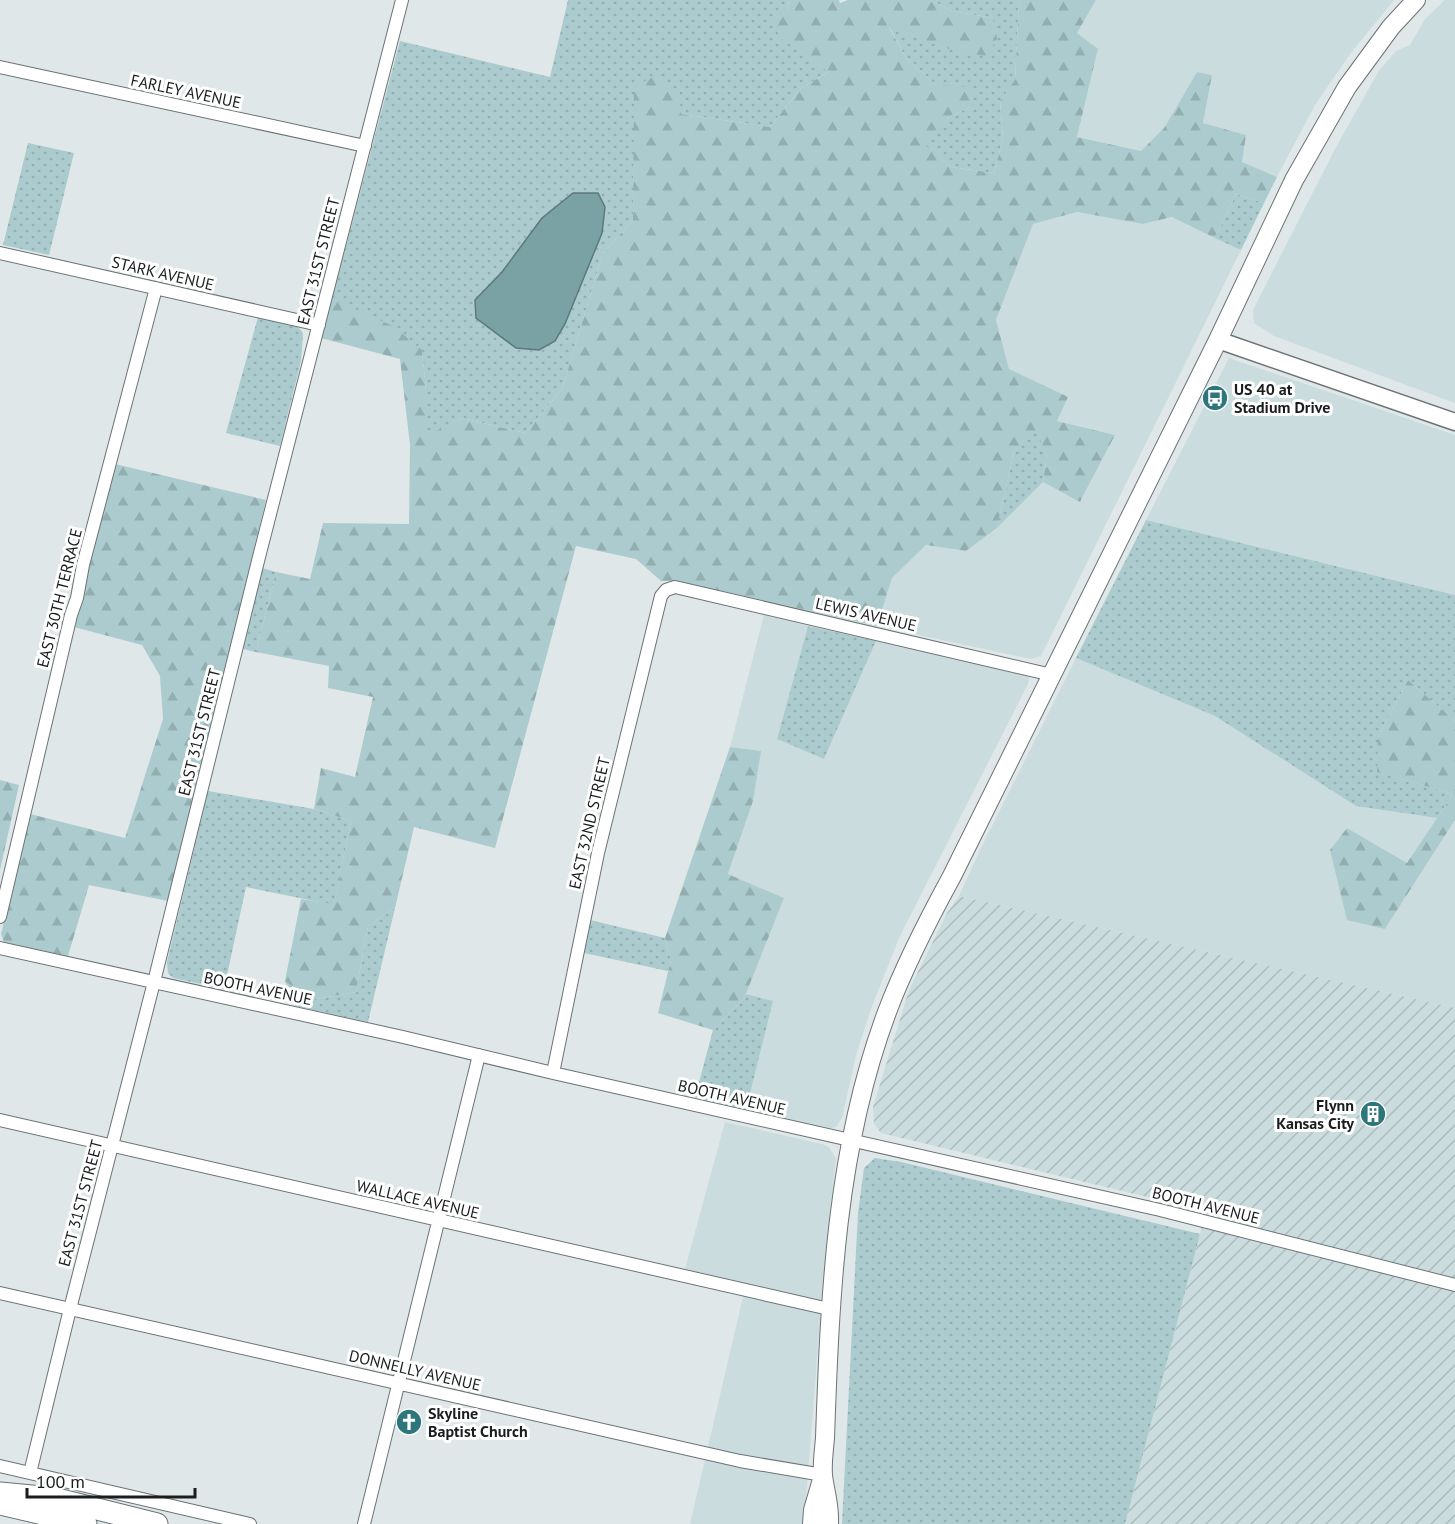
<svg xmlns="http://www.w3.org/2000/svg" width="1455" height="1524" font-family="'PT Sans',sans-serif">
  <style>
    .built { fill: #cadcdd }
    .industrial { fill: url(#industrial-furrows) }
    .grass { fill: url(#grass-dots) }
    .forest { fill: url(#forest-firs) }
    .water { fill: #7aa1a4; stroke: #5d797c; stroke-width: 1.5 }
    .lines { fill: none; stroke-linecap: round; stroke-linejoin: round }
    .street-casing { stroke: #6c7374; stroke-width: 14 }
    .secondary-casing { stroke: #6c7374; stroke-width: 19 }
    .primary-casing { stroke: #6c7374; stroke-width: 20 }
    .highway-casing { stroke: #6c7374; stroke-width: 23 }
    .street { stroke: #fff; stroke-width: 12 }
    .secondary { stroke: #fff; stroke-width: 16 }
    .primary { stroke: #fff; stroke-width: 18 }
    .highway { stroke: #fff; stroke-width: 21 }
    .labels { text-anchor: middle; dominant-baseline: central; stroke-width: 6; stroke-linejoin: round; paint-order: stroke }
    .street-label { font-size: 16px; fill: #1a1d1e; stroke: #fff }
    .poi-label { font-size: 16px; font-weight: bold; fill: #1a1d1e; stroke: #fff; text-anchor: start }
  </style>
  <defs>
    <pattern id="industrial-furrows" width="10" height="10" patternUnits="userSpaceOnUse" patternTransform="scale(1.5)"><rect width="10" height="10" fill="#cadcdd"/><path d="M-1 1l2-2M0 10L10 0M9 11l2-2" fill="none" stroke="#adbcbd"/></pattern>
    <pattern id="grass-dots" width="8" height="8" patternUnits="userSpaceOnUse" patternTransform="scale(1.5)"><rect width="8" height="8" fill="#abcbce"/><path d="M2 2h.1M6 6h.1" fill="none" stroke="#93aeb0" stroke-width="1.8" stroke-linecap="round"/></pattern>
    <pattern id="forest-firs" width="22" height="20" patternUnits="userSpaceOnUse" patternTransform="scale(1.5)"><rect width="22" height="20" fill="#abcbce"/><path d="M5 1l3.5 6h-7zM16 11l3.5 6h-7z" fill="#93aeb0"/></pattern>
  </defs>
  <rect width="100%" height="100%" fill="#dfe7e8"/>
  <path class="built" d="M 1096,0 L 1394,0 L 1350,54 L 1315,105 L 1277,177 L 1242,162 L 1246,135 L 1203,123 L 1212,75 L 1197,72 L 1164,128 L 1141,151 L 1077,137 L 1098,50 L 1077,33 Z
    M 1445,0 L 1455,0 L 1455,403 L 1274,336 L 1254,323 L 1253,310 L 1335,149 L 1378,72 L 1396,51 L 1410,45 L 1425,19 Z
    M 1077,212 L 1143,224 L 1173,217 L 1241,250 L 1041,656 L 1031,659 L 877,626 L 892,578 L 926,545 L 966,551 L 997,528 L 1043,482 L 1081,501 L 1115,435 L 1057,421 L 1067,397 L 1009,369 L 996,320 L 1033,224 Z
    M 1229,358 L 1455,435 L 1455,595 L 1146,520 Z
    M 764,615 L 808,626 L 777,739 L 824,759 L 876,641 L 1025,673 L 1029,678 L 1028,684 L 899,938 L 872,1006 L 856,1055 L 842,1118 L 836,1127 L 828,1129 L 746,1110 L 773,1001 L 746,994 L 784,898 L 728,874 L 753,801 L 760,751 L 730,747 Z
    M 1076,658 L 1215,716 L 1356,806 L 1437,818 L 1407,863 L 1347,828 L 1385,929 L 1455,820 L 1455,1008 L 959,896 L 979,852 Z
    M 725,1122 L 822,1144 L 829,1147 L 836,1159 L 826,1245 L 804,1524 L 690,1524 L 746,1284 L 685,1269 Z"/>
  <path class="industrial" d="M 959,896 L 1455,1008 L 1455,1524 L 1125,1524 L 1206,1211 L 881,1133 L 874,1124 L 873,1107 L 909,990 L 947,913 Z"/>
  <path class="grass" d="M 568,0 L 789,0 L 787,11 L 779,36 L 829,72 L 801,88 L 770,127 L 681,114 L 635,86 L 633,220 L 603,253 L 562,389 L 525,433 L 462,418 L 426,437 L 426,390 L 422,350 L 332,299 L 400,41 L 550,77 Z
    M 930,0 L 1019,0 L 1015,81 L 1000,101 L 1003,138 L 994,173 L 951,167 L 923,144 L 952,115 L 971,107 L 936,85 L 906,58 L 889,26 L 951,50 L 993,18 L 952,11 Z
    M 28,143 L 74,153 L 49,255 L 3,245 Z
    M 1236,194 L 1264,203 L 1241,250 L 1215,238 Z
    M 258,317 L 298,327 L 303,333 L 301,361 L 280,446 L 226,433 Z
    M 1036,429 L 1047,455 L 1043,482 L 997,528 L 1014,451 Z
    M 1146,520 L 1455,595 L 1455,721 L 1408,680 L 1378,737 L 1378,772 L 1453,794 L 1437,818 L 1356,806 L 1215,716 L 1076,658 Z
    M 262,568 L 276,572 L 256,652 L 243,649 Z
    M 808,626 L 876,641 L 824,759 L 777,739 Z
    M 208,791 L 314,809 L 351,821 L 334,905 L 246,887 L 224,989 L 173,978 L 168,973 L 167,962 Z
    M 395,908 L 368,1022 L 295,1006 L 285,981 L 310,1000 L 356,992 L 368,926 Z
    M 590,920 L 665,938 L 671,960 L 668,971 L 584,953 Z
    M 746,994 L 773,1001 L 746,1110 L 695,1097 L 713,1030 L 744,999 Z
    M 875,1158 L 901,1162 L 1200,1234 L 1125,1524 L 842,1524 L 858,1213 L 864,1168 Z"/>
  <path class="forest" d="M 789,0 L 839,0 L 840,3 L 848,0 L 930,0 L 952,11 L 993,18 L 997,39 L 986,56 L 951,50 L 889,27 L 906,58 L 936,85 L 971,87 L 971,107 L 952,115 L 924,144 L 951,167 L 994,173 L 1003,138 L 1000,101 L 1015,80 L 1019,0 L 1096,0 L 1077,33 L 1098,49 L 1077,137 L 1141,151 L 1164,128 L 1197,72 L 1212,75 L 1203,123 L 1246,135 L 1242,162 L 1277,177 L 1264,203 L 1236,194 L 1215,238 L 1172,217 L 1143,224 L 1077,212 L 1033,224 L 996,320 L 1009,369 L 1068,397 L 1057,421 L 1115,435 L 1080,502 L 1043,482 L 1047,455 L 1036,430 L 1014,451 L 997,528 L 966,551 L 926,545 L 892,578 L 877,626 L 678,581 L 661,581 L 636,559 L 576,546 L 495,848 L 414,827 L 395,908 L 368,926 L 356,992 L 310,1000 L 285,981 L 301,899 L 334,904 L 351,821 L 314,809 L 321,768 L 355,777 L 373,697 L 328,688 L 329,666 L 256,652 L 276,572 L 310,579 L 323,523 L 409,524 L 410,445 L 400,359 L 321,338 L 332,299 L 393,326 L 422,350 L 426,390 L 426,436 L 462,418 L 525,433 L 562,389 L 603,253 L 633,220 L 634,86 L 654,77 L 679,91 L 681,114 L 770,127 L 801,88 L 829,72 L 779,37 L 774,19 L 787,11 Z
    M 115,464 L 266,500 L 168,901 L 89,885 L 68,956 L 4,942 L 1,934 L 30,814 L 125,838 L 163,719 L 160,676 L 142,645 L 74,627 Z
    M 1408,680 L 1455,721 L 1455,820 L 1385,929 L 1347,920 L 1330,850 L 1347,828 L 1407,863 L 1453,794 L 1377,772 L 1378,737 Z
    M 730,747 L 761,751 L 753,801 L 728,874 L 784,898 L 744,999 L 713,1030 L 658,1013 L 671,960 L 665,938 Z
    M 0,780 L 19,785 L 0,870 Z"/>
  <path class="water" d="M 573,193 L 598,193 L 605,207 L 602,233 L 565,324 L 555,341 L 539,350 L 516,348 L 476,318 L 475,300 L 502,272 L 542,218 Z"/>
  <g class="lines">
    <g class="street-casing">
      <path id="street" d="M 0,67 L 365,146
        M 0,253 L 319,325
        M 0,917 L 71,615 L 77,598 L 83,565 L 156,288
        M 0,948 L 403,1037 L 553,1073 L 1160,1210 L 1455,1285
        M 553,1073 L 598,853 L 661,596 L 666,590 L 675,587 L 1052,675
        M 0,1120 L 829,1309
        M 0,1293 L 740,1461 L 823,1475
        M 0,1466 L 250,1524
        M 30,1473 L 70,1309 L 154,982 L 259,557 L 402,0
        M 364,1524 L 479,1055"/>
    </g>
    <g class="secondary-casing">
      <path id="secondary" d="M 1218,340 L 1455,422"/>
    </g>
    <g class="primary-casing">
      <path id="primary" d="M 812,1524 L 813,1510 L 823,1476
        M 829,1524 C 830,1504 825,1493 823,1475 C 822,1463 824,1450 825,1438 C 830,1294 836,1148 887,1012 C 905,964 928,920 952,876 L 1218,340 L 1294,180 L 1347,87 L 1391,27 L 1416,0"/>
    </g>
    <g class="highway-casing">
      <path id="highway" d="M 0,1493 L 53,1498 L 157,1524
        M 0,1504 L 86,1524"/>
    </g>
    <use href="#street" class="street"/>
    <use href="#secondary" class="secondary"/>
    <use href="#primary" class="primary"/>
    <use href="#highway" class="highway"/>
  </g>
  <defs>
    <g id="bus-disc" transform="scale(1.35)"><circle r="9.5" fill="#2c767c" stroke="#fff"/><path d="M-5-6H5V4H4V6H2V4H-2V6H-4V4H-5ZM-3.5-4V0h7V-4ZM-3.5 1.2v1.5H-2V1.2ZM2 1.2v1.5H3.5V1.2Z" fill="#fff"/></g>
    <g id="building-disc" transform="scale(1.35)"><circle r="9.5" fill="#2c767c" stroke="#fff"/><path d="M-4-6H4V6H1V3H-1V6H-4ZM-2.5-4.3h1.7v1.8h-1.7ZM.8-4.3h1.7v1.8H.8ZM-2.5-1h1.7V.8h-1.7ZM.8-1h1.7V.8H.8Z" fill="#fff"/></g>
    <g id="church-disc" transform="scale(1.35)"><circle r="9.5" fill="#2c767c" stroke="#fff"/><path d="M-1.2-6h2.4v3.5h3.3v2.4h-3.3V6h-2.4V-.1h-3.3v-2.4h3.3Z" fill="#fff"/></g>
  </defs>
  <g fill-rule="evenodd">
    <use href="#bus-disc" x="1215" y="398"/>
    <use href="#building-disc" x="1373" y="1114"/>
    <use href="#church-disc" x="409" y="1422"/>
  </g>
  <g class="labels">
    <g class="street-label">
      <text transform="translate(186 91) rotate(12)">FARLEY AVENUE</text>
      <text transform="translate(318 261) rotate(-76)">EAST 31ST STREET</text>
      <text transform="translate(163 273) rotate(13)">STARK AVENUE</text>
      <text transform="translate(59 598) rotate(-76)">EAST 30TH TERRACE</text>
      <text transform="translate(866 614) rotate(13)">LEWIS AVENUE</text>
      <text transform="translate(199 732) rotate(-76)">EAST 31ST STREET</text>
      <text transform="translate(589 823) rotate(-77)">EAST 32ND STREET</text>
      <text transform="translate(258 988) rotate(12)">BOOTH AVENUE</text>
      <text transform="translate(732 1097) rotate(13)">BOOTH AVENUE</text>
      <text transform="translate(418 1199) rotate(13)">WALLACE AVENUE</text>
      <text transform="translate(80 1203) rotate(-75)">EAST 31ST STREET</text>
      <text transform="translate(1206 1205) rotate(14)">BOOTH AVENUE</text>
      <text transform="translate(415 1370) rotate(13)">DONNELLY AVENUE</text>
    </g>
    <g class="poi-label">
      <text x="1234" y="389">US 40 at<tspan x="1234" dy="18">Stadium Drive</tspan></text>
      <text x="1354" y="1105" text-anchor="end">Flynn<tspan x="1354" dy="18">Kansas City</tspan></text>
      <text x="428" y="1413">Skyline<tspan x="428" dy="18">Baptist Church</tspan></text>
    </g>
  </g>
  <path d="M27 1488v9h168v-9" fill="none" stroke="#1a1d1e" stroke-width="3"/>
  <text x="36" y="1488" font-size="18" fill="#1a1d1e" stroke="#ffffff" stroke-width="4.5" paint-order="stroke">100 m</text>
</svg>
